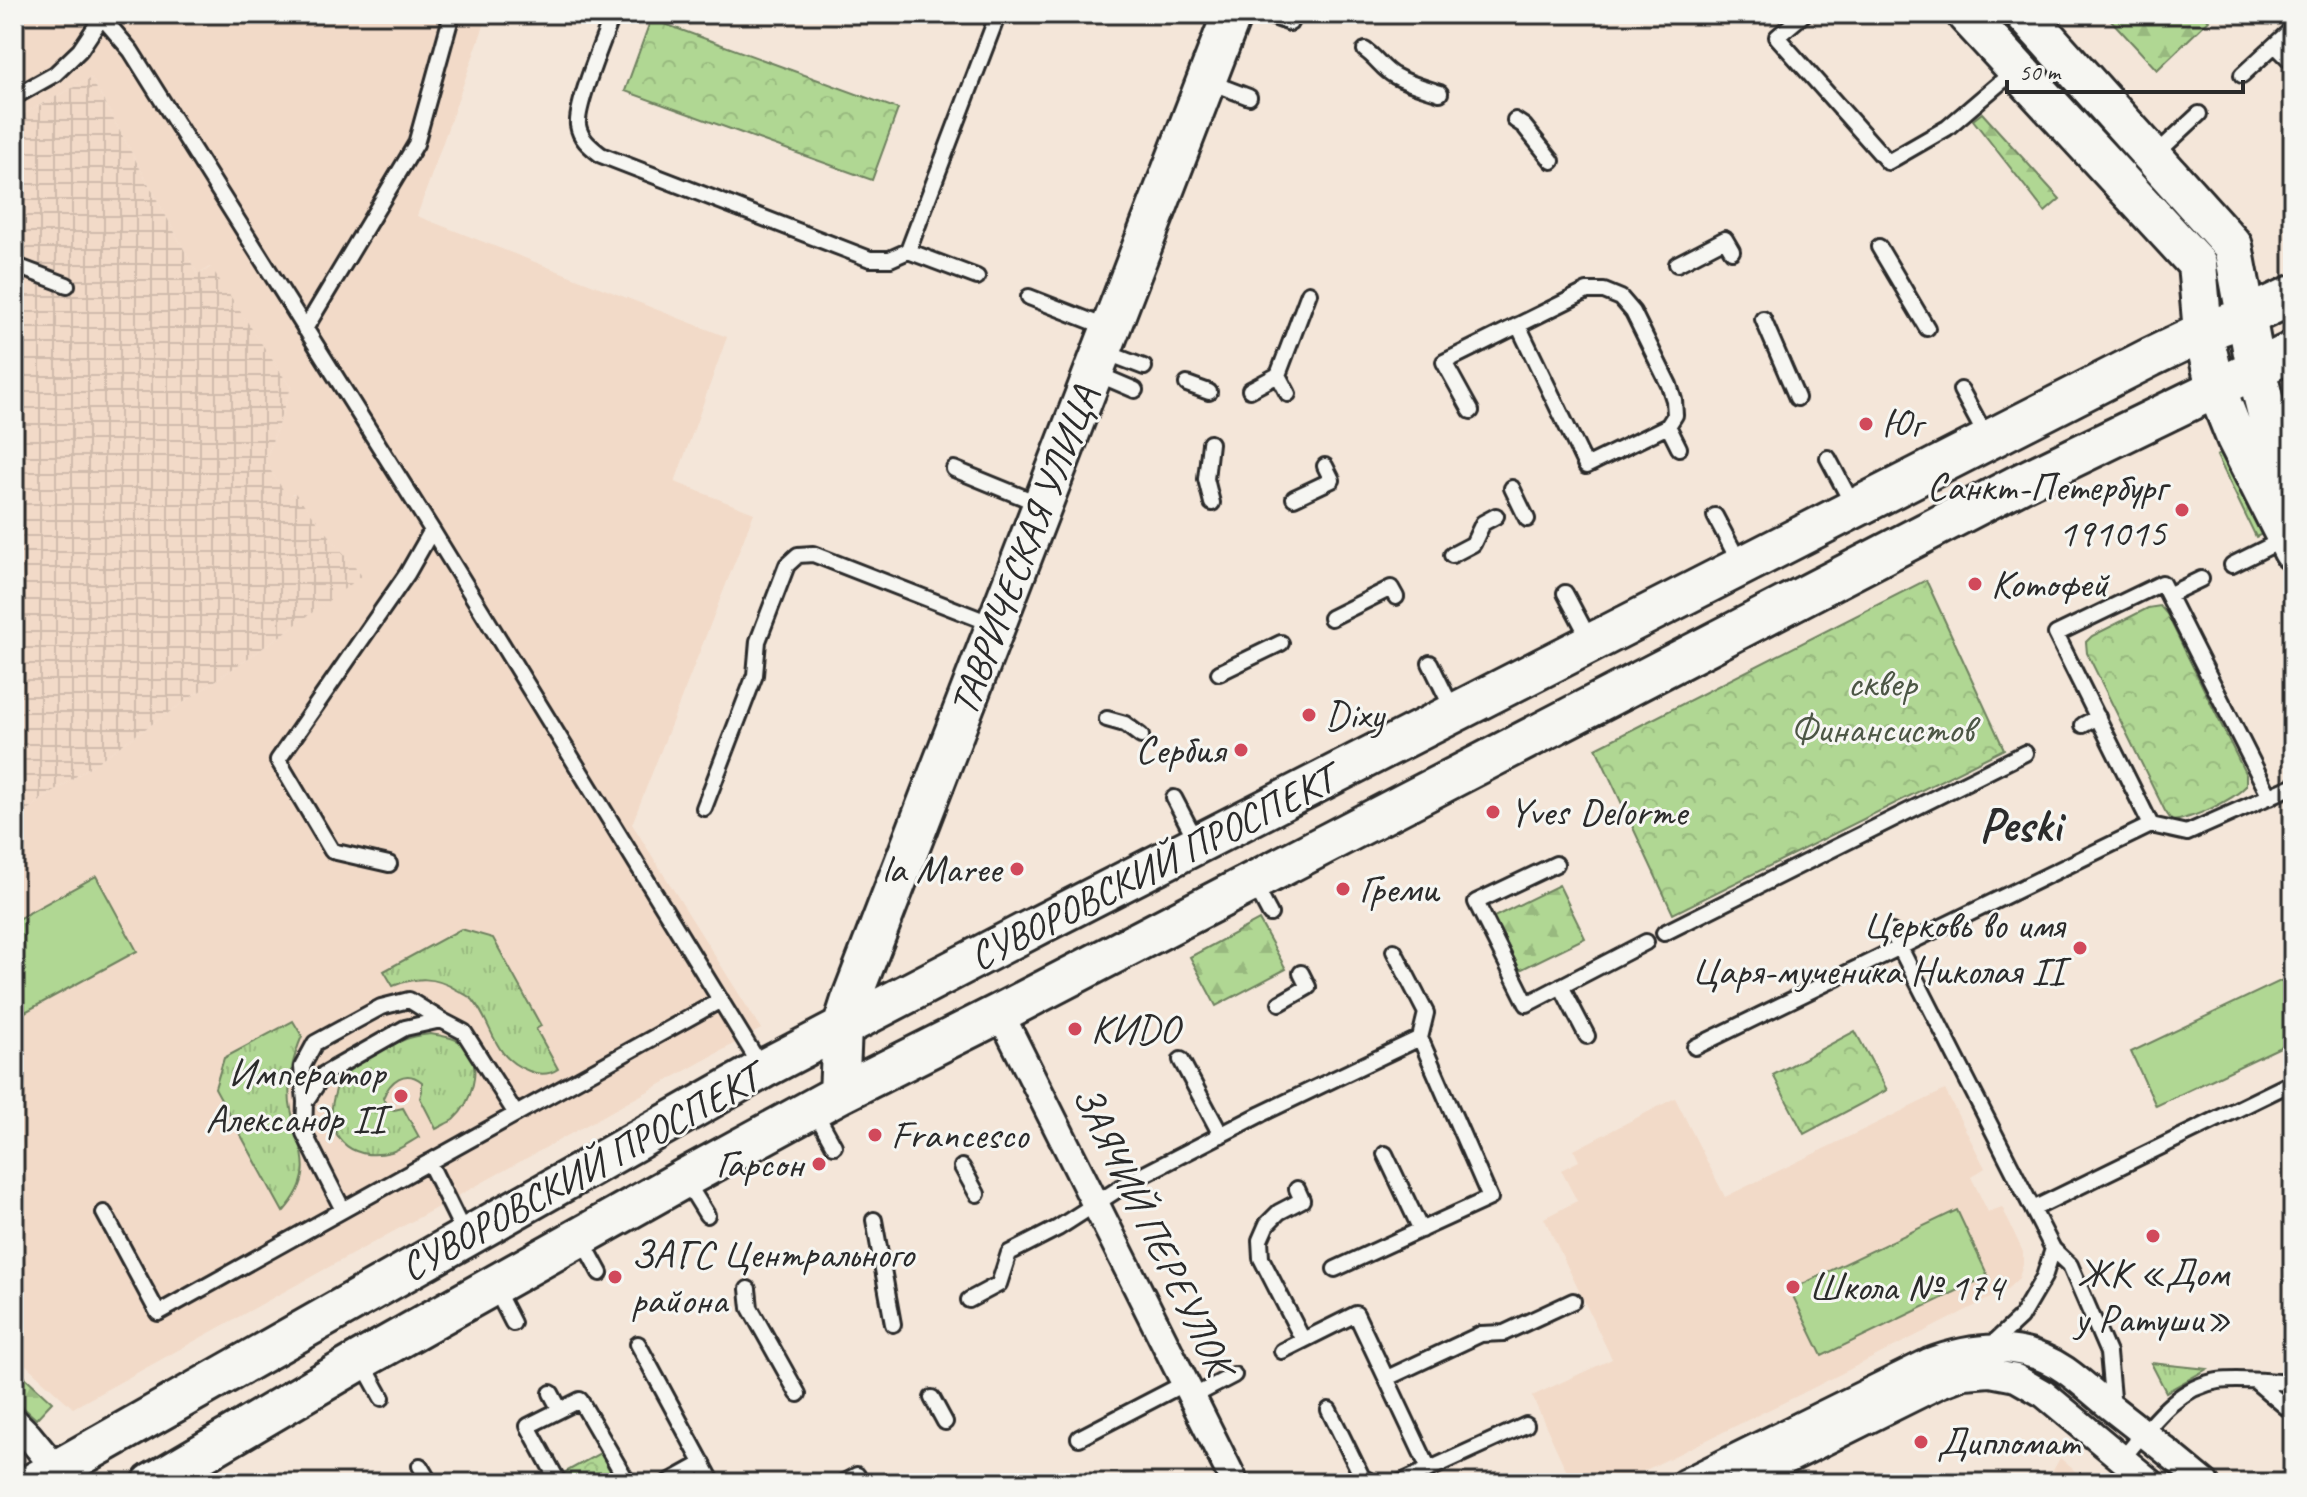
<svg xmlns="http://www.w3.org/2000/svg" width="2307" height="1497" font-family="Caveat,sans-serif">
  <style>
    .built { fill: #f2dac8 }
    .industrial { fill: url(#industrial-grid) }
    .grass { fill: url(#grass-tufts); stroke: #6e815f; stroke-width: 2 }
    .forest { fill: url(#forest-firs); stroke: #6e815f; stroke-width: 2 }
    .park { fill: url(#park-crowns); stroke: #6e815f; stroke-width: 2 }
    .pitch { fill: #b0d793; stroke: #6e815f; stroke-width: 2 }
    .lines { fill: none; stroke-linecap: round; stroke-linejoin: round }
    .lane-casing { stroke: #2b2b2b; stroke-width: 20 }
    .street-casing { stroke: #2b2b2b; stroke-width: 32 }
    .secondary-casing { stroke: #2b2b2b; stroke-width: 44 }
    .lane { stroke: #f6f6f2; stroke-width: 14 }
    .street { stroke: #f6f6f2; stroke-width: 26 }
    .secondary { stroke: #f6f6f2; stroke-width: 38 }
    .poi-dot { fill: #d1495b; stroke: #f6f6f2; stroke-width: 3 }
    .labels { text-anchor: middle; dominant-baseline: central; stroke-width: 6; stroke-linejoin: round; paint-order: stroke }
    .poi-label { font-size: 40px; fill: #2b2b2b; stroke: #f6f6f2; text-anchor: start }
    .street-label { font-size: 40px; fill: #2b2b2b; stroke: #f6f6f2 }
    .park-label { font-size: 40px; fill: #4c5645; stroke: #f6f6f2 }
    .district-label { font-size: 48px; font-weight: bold; fill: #2b2b2b; stroke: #f6f6f2 }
  </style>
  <defs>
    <pattern id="industrial-grid" width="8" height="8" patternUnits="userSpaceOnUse" patternTransform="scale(2)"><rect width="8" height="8" fill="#f2dac8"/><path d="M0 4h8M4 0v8" fill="none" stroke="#d0bbac"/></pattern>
    <pattern id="grass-tufts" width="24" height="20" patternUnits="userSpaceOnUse" patternTransform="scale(2)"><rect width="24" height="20" fill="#b0d793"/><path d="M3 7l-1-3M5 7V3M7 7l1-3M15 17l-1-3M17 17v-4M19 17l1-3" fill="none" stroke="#98b97f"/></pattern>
    <pattern id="forest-firs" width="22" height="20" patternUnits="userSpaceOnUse" patternTransform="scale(2)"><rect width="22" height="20" fill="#b0d793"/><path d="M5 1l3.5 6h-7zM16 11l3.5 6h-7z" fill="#98b97f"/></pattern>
    <pattern id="park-crowns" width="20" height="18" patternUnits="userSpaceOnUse" patternTransform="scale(2)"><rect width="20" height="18" fill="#b0d793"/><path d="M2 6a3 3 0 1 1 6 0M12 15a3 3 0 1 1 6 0" fill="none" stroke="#98b97f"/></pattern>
  </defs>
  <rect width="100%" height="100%" fill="#f4e6d9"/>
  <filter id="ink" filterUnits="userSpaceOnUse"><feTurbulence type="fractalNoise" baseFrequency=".0125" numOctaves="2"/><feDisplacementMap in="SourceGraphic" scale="16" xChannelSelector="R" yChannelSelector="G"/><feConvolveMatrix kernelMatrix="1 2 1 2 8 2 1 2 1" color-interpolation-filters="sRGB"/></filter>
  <g filter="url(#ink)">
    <path class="built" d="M 14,14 L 488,14 L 417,216 L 727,337 L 675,482 L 754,513 L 632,824 L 761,1029 L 73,1408 L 14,1354 L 14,819 L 283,634 L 361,575 L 294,493 L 288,498 L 265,462 L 291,388 L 210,267 L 198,275 L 91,78 L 14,119 Z
      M 1945,1090 L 1985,1168 L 1971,1177 L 1988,1212 L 2002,1207 L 2023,1252 L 2023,1264 L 2019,1278 L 2006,1290 L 1801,1394 L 1619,1483 L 1572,1483 L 1532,1396 L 1612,1359 L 1544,1218 L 1577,1201 L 1561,1170 L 1579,1161 L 1574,1150 L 1675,1098 L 1725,1197 Z
      M 2060,1458 L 2089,1483 L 2046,1483 Z"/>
    <path class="industrial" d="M 91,78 L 198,275 L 211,267 L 291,388 L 265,462 L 288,497 L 295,493 L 362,576 L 283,634 L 14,819 L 14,119 Z"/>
    <path class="grass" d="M 2229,450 L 2269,531 L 2256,537 L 2217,456 Z
      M 461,929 L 493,938 L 541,1026 L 536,1029 L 558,1069 C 549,1075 539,1075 529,1071 C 491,1057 495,1027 473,1000 C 469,996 462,993 457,990 C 435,976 416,977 393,986 L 384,971 Z
      M 293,1021 L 302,1036 C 293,1057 286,1085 291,1109 C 300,1153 318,1173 283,1212 L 215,1088 L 224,1058 Z
      M 430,1034 C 442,1036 456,1037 465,1046 C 484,1066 471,1104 453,1120 C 448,1123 441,1126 436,1129 L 420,1098 L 422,1091 L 422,1082 C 405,1068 390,1081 383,1098 L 387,1107 L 394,1110 L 403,1108 L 419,1137 C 410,1142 401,1149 391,1152 C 349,1163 322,1134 335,1093 C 336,1089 337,1085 339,1082 C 348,1066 388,1046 406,1039 C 413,1036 422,1035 430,1034 Z
      M 2151,1363 L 2207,1369 L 2166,1392 Z"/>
    <path class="forest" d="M 2113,14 L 2203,14 L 2209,20 L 2157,70 L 2109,18 Z
      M 1982,113 L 2060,199 L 2045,212 L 1973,120 Z
      M 1559,885 L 1585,938 L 1520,970 L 1494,917 Z
      M 1259,920 L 1286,969 L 1216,1006 L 1190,957 Z
      M 14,1367 L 52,1402 L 36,1419 L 14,1399 Z"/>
    <path class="park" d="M 651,19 L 898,109 L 872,180 L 625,91 Z
      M 1926,580 L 2004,749 L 1673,914 L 1596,748 Z
      M 2160,606 L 2167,614 L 2246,775 L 2246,786 C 2232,801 2192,819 2172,821 L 2165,811 L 2087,653 L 2086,642 L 2092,636 L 2148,608 Z
      M 1855,1031 L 1887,1090 L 1804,1134 L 1773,1075 Z
      M 600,1453 L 617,1483 L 567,1483 L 562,1474 Z"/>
    <path class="pitch" d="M 96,876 L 137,951 L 14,1018 L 14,921 Z
      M 2293,975 L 2293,1041 L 2156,1106 L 2131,1052 Z
      M 1957,1210 L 1988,1276 L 1822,1356 L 1790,1290 Z"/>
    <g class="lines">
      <g class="lane-casing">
        <path id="lane" d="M 96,14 L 102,17 L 131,51 L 432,530 L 762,1068
          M 613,14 C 604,38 576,104 578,125 C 580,139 591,147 601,155 L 870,259 L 890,259 L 908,251 L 977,277
          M 1265,14 L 1290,23
          M 1804,14 L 1777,37 L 1888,162 L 1947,128 L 2015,70
          M 2275,45 L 2293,63
          M 1365,50 C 1377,58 1383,70 1395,76 C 1409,84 1425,88 1440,93
          M 2242,75 L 2293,28
          M 1207,81 L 1249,97
          M 14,97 L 55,74 L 80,50 L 102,17
          M 1515,120 L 1524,126 L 1552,161
          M 2154,156 L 2199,114
          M 1879,247 L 1927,328
          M 908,251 L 998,14
          M 1677,264 L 1725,239 L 1732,251
          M 14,265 L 67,285
          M 1029,297 L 1111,329
          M 1763,319 L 1797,398
          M 305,329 L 416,144 L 452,14
          M 1102,351 L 1144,367
          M 1095,373 L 1135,390
          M 1278,375 L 1288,394
          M 1187,384 L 1209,392
          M 1250,390 L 1278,375 L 1309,293
          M 1961,390 L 1988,440
          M 1471,411 L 1444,362 L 1587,291 L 1604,291 L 1621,298 L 1633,312 L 1669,385 L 1674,400 L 1675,415 L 1668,426 L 1586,466 L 1518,325
          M 1668,426 L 1679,448
          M 1210,443 L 1206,479 L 1212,503
          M 1828,458 L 1855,509
          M 954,469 L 1042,505
          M 1512,488 L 1527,519
          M 1294,498 L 1332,480 L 1325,466
          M 1715,516 L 1742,567
          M 1452,555 L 1473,544 L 1483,523 L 1496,516
          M 2232,565 L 2286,538
          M 1565,593 L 1591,642
          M 2168,595 L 2201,579
          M 1331,618 L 1391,588 L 1396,597
          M 1430,663 L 1453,710
          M 1219,673 L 1281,643
          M 1107,719 L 1125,724 L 1141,736
          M 2083,725 L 2098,717
          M 1174,798 L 1198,844
          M 704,808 L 755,675 L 758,641 L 787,565 L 798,555 L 813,554 L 995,625
          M 2151,825 L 2056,634 L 2162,583 L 2270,797
          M 389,864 L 332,851 L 278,760 L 407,574 L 432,530
          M 1556,864 L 1476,902 L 1527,1004 L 1646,942
          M 1253,882 L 1270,914
          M 1892,932 L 2053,1249 L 2070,1265 L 2108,1353 L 2113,1409
          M 1664,933 L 2025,753
          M 1561,986 L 1587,1036
          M 1280,1003 L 1308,987 L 1301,973
          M 1695,1047 L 2151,825 L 2187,833 L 2293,786
          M 1181,1060 L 1221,1135
          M 305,1102 L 302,1067 L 315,1043 L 381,1007 L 409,1000 L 441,1020
          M 813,1108 L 834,1146
          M 1385,1154 L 1421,1230
          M 429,1162 L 466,1237
          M 962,1167 L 977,1194
          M 686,1181 L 707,1215
          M 1297,1189 L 1302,1200 L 1279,1212 L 1267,1224 L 1260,1240 L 1261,1258 L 1303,1340
          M 2033,1209 L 2293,1082
          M 343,1210 L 304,1133 L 305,1102 L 324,1074 L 405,1028 L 441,1020 L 464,1032 L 516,1114
          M 104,1213 L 158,1313 L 721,1000
          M 874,1220 L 893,1324
          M 581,1238 L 600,1273
          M 1335,1269 L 1490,1198 L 1420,1038 L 1426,1013 L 1394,951
          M 495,1288 L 513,1323
          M 748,1289 L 750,1308 L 798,1394
          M 969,1300 L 999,1284 L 1009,1253 L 1058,1228 L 1131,1181 L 1261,1114 L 1420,1038
          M 638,1344 L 713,1483
          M 1989,1347 L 2020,1318 L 2044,1277 L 2053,1249
          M 1282,1351 L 1356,1314 L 1429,1469
          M 361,1360 L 382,1398
          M 1387,1378 L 1481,1334 L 1504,1333 L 1573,1301
          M 2255,1381 L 2293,1413
          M 551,1393 L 560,1410 L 528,1426 L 559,1483
          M 1192,1397 L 1234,1375
          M 932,1398 L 945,1422
          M 560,1410 L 580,1400 L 628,1483
          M 1329,1410 L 1362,1477
          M 1079,1438 L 1185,1383
          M 2122,1459 C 2148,1429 2175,1387 2218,1381 C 2242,1378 2268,1382 2293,1383
          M 420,1466 L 430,1483
          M 1351,1482 L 1362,1477 L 1373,1483
          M 667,1483 L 703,1463
          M 842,1483 L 857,1475
          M 1399,1483 L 1526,1425"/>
      </g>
      <g class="street-casing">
        <path id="street" d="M 1000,1013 L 1235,1483
          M 14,1421 L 28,1435 L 56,1469
          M 1684,1483 L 1929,1362 C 1974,1345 2023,1341 2065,1370 C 2082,1382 2097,1396 2113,1409 C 2144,1433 2175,1458 2205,1483
          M 1741,1483 L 1940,1384 L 1964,1375 L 1990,1373 L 2016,1378 L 2044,1394 L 2151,1483"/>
      </g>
      <g class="secondary-casing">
        <path id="secondary" d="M 1966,14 L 2197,264 L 2203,332 L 2216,388 L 2236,438 L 2293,551
          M 2025,14 L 2233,246 L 2256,369 L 2269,422 L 2293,472
          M 839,1094 L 842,1028 L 851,1000 L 1232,14
          M 33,1483 L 763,1069 L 1041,924 L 2151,357 L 2203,332 L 2246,317 L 2293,295
          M 152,1483 L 361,1360 L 685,1178 L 839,1094 L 1000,1013 L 2021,483 L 2293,351"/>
      </g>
      <use href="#lane" class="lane"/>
      <use href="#street" class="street"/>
      <use href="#secondary" class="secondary"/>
    </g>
  </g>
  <g class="poi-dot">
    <circle cx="1866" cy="424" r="8"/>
    <circle cx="2182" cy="510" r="8"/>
    <circle cx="1975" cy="584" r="8"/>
    <circle cx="1309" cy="715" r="8"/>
    <circle cx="1241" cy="750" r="8"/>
    <circle cx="1493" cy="812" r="8"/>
    <circle cx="1017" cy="869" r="8"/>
    <circle cx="1343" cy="889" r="8"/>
    <circle cx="2080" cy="948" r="8"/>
    <circle cx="1075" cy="1029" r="8"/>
    <circle cx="401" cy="1096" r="8"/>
    <circle cx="875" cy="1135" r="8"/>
    <circle cx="819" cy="1164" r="8"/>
    <circle cx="2153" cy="1236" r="8"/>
    <circle cx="615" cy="1277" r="8"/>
    <circle cx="1793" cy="1287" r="8"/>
    <circle cx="1921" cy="1442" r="8"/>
  </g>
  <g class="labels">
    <g class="poi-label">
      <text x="1882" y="424">Юг</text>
      <text x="2166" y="487" text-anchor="end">Санкт-Петербург<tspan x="2166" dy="46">191015</tspan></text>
      <text x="1991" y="584">Котофей</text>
      <text x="1325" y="715">Dixy</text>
      <text x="1225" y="750" text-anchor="end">Сербия</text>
      <text x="1509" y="812">Yves Delorme</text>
      <text x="1001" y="869" text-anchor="end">la Maree</text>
      <text x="1359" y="889">Греми</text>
      <text x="2064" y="925" text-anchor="end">Церковь во имя<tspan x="2064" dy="46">Царя-мученика Николая II</tspan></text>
      <text x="1091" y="1029">КИDO</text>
      <text x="385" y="1073" text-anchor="end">Император<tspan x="385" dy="46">Александр II</tspan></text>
      <text x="891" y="1135">Francesco</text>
      <text x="803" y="1164" text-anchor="end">Гарсон</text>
      <text x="631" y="1254">ЗАГС Центрального<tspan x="631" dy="46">района</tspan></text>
      <text x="2153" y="1273" text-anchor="middle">ЖК «Дом<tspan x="2153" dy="46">у Ратуши»</tspan></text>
      <text x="1809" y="1287">Школа № 174</text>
      <text x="1937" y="1442">Дипломат</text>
    </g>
    <g class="street-label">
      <text transform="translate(1024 551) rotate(-69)">ТАВРИЧЕСКАЯ УЛИЦА</text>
      <text transform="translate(1152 868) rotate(-27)">СУВОРОВСКИЙ ПРОСПЕКТ</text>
      <text transform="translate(580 1173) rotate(-29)">СУВОРОВСКИЙ ПРОСПЕКТ</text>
      <text transform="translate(1153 1230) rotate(64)">ЗАЯЧИЙ ПЕРЕУЛОК</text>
    </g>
    <g class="park-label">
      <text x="1882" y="683">сквер<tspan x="1882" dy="46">Финансистов</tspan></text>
    </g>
    <g class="district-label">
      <text x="2020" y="825">Peski</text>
    </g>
  </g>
  <rect width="2307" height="1497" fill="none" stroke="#f6f6f2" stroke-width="48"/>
  <rect x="24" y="24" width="2259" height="1449" fill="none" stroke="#2b2b2b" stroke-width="3" filter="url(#ink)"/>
  <path d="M2007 80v12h236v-12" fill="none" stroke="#2b2b2b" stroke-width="4"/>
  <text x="2019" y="80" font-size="24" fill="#2b2b2b" stroke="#f6f6f2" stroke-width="6" paint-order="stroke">50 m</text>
</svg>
